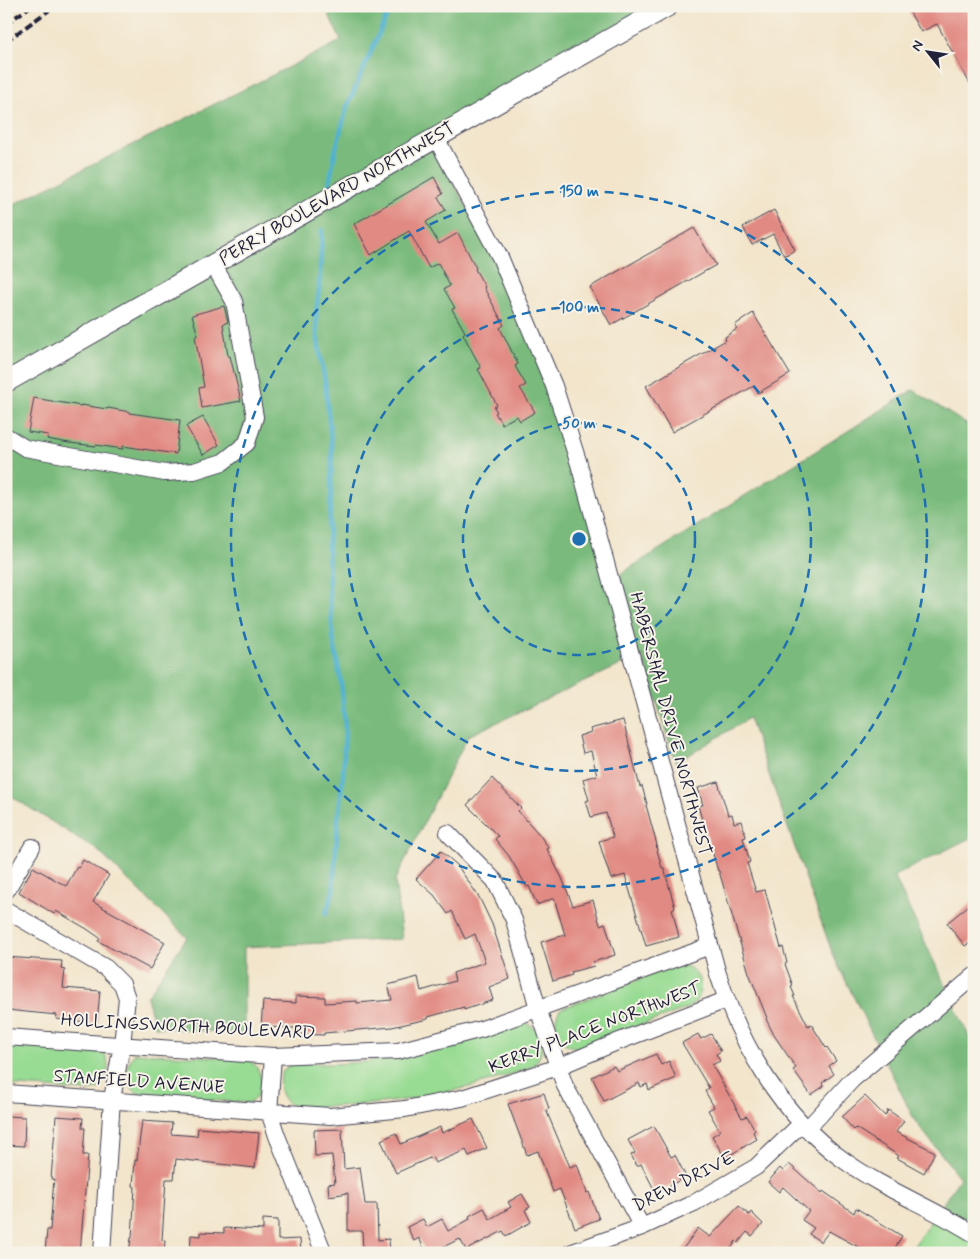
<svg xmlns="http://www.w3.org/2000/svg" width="980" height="1259" font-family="Mynerve,sans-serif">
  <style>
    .green { fill: #98db93; stroke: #5d7e67 }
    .forest { fill: #7abb7d; stroke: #4e6e5c }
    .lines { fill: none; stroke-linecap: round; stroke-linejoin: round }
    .stream { stroke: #51b2d0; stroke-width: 4.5 }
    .building { fill: #e18a83 }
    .minor-casing { stroke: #413f51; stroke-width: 18 }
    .tertiary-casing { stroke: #413f51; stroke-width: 22 }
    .minor { stroke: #fff; stroke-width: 16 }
    .tertiary { stroke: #fff; stroke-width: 20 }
    .rail { stroke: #22223b; stroke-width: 4; stroke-dasharray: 8 4; stroke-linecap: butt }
    .ring { fill: none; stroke: #1f6fb2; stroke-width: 2.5; stroke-dasharray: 9 6 }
    .labels { text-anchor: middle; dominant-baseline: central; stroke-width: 4; stroke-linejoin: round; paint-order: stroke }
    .street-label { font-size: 18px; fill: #22223b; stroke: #f7f3e8 }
    .centre { fill: #1f6fb2; stroke: #f7f3e8; stroke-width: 2.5 }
    .ring-label { font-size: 15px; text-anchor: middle; font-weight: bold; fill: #1f6fb2; stroke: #f7f3e8; stroke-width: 4; stroke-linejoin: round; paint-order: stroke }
  </style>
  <rect width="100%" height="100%" fill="#f7f3e8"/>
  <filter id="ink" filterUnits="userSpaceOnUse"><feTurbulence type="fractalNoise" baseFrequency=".02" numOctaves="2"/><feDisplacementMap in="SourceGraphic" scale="10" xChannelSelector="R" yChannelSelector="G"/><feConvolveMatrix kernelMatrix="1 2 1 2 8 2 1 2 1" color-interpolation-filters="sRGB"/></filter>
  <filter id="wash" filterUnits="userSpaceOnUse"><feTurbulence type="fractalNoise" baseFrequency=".0096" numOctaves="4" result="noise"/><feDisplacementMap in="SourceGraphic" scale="20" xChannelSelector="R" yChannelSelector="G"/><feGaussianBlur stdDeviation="1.12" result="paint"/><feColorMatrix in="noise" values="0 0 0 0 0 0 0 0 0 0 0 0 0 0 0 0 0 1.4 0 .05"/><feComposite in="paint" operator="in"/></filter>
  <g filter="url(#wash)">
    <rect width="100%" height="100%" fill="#f2e5cb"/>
    <path class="green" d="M 680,964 C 703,969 708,996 688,1008 L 579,1048 C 557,1046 549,1028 560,1009 Z
      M 523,1023 C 546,1027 548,1057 529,1068 C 454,1096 373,1109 293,1106 C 276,1099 274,1072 292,1064 C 300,1060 312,1064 322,1064 C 331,1064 340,1064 348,1063 C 388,1061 427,1053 465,1042 C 484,1036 503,1027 523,1023 Z
      M 6,1042 L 103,1052 C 112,1063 107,1076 100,1088 L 89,1091 L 6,1085 Z
      M 135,1053 L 247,1059 C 265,1069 266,1093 249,1103 L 142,1095 C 122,1087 123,1068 135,1053 Z
      M 940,1208 L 974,1233 L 974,1253 L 909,1253 Z"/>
    <path class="forest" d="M 325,6 L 671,6 L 433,148 L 514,288 L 617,576 L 913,390 L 974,429 L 974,836 L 894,876 L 974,1047 L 974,1233 L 940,1208 L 960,1178 L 915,1121 L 833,955 L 749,718 L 676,763 L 642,655 L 468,736 L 395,880 L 402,939 L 244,947 L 244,1034 L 155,1027 L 147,997 L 187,937 L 97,850 L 6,793 L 6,208 L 341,41 Z"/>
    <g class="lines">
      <path class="stream" d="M 328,191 L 335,152 L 347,107 L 391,6
        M 322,230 L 319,290 L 316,313 L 317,336 L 325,382 L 332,451 L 331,498 L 328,544 L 329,590 L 333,637 L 341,682 L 345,728 L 343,775 L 338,820 L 333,891 L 326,913"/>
    </g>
    <g id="blocks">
      <path class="building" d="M 906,6 L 974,6 L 974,91 L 937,24 L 921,32 Z
        M 434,177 L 443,194 L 438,197 L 446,210 L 426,222 L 439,244 L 458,233 L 476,268 L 475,269 L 485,287 L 484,288 L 504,325 L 500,328 L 518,364 L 515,366 L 526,385 L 520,388 L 535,412 L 520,421 L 517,416 L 502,424 L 495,413 L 497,412 L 494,407 L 497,405 L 478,369 L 481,368 L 463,334 L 465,332 L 452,309 L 455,308 L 444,289 L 450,286 L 438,263 L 429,268 L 409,231 L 371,255 L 354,224 Z
        M 774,210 L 795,250 L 784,256 L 773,234 L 752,245 L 743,227 Z
        M 694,228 L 716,265 L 611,325 L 590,287 Z
        M 224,306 L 228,322 L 223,324 L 228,356 L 230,356 L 241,401 L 202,408 L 199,388 L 204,387 L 195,336 L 198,336 L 192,315 Z
        M 753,313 L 790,374 L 758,393 L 754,386 L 672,432 L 646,386 L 726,340 L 725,337 L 737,329 L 735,325 Z
        M 34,398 L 81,406 L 81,405 L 107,409 L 108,408 L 130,412 L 129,413 L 180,420 L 176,454 L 123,446 L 123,449 L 96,445 L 96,446 L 69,443 L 47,439 L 48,435 L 28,432 Z
        M 203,417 L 219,445 L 203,455 L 186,426 Z
        M 623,720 L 640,787 L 642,786 L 647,804 L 646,805 L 657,845 L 656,846 L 662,868 L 664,868 L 675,908 L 672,909 L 679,937 L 646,946 L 625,875 L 611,879 L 604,858 L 599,841 L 613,837 L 606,813 L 591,817 L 586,801 L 589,800 L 583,779 L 597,775 L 591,751 L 583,753 L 579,736 L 591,732 L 590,729 Z
        M 492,778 L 521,808 L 518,811 L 538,833 L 549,848 L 547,849 L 562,878 L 573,906 L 593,900 L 600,925 L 605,923 L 615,955 L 593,962 L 594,966 L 571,972 L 572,975 L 553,981 L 541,942 L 565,935 L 554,898 L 537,905 L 529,886 L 527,887 L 509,856 L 495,839 L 498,836 L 467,805 Z
        M 718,782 L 728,815 L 732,814 L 734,823 L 742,821 L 746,837 L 743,838 L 750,862 L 747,863 L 756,892 L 765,890 L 781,948 L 783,947 L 787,963 L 785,964 L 793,986 L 791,987 L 795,996 L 793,996 L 808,1026 L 811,1024 L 826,1048 L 827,1047 L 836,1061 L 829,1066 L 834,1074 L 822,1083 L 824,1086 L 811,1095 L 793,1070 L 796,1068 L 774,1035 L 766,1019 L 767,1018 L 749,973 L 719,871 L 718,871 L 711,847 L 710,847 L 698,806 L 703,805 L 698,788 Z
        M 441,851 L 457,865 L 479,897 L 492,924 L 510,979 L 489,987 L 493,1000 L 464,1010 L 464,1007 L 428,1017 L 428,1019 L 392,1027 L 324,1033 L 324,1035 L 295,1034 L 295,1028 L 261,1027 L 263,1001 L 296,1003 L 296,996 L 325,997 L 325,1003 L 357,1001 L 357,1003 L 392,1000 L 388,985 L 418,977 L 421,991 L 455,981 L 453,973 L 485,962 L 475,934 L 465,939 L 452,911 L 448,914 L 434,895 L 416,879 Z
        M 83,860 L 109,875 L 93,902 L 165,942 L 150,969 L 98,941 L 100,938 L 87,929 L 56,911 L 54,914 L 19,892 L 33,867 L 66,886 L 77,867 L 79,868 Z
        M 974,901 L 974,940 L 965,946 L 947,923 Z
        M 6,957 L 62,961 L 61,969 L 65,970 L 63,988 L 100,991 L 97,1023 L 56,1019 L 57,1015 L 6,1010 Z
        M 698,1034 L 701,1039 L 711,1034 L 721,1051 L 716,1054 L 720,1061 L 712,1065 L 742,1118 L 747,1116 L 755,1130 L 753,1132 L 757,1139 L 725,1158 L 712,1136 L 720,1131 L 708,1110 L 714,1107 L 705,1091 L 709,1088 L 682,1043 Z
        M 656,1054 L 661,1065 L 669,1061 L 676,1078 L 649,1090 L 647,1084 L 641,1087 L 639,1083 L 604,1101 L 592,1077 L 614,1066 L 617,1071 Z
        M 544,1093 L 549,1109 L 546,1110 L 570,1167 L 577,1164 L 587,1193 L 589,1192 L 599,1219 L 575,1228 L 560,1189 L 553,1192 L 538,1151 L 527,1155 L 508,1104 Z
        M 865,1096 L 885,1116 L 888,1110 L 904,1121 L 896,1132 L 935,1152 L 924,1173 L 897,1158 L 899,1156 L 856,1128 L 854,1130 L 842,1117 Z
        M 6,1116 L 25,1117 L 24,1146 L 6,1145 Z
        M 56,1116 L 83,1118 L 82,1128 L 85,1128 L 83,1155 L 88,1155 L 80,1253 L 45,1253 L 47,1230 L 50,1230 L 54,1179 L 51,1179 Z
        M 473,1119 L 487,1148 L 469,1156 L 466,1150 L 435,1163 L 432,1157 L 396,1173 L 381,1140 L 396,1133 L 401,1144 L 440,1127 L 442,1133 Z
        M 142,1121 L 172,1123 L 171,1134 L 197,1136 L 198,1128 L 259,1133 L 255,1168 L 176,1159 L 174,1179 L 166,1179 L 162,1240 L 165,1241 L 164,1253 L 129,1253 L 131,1238 L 132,1238 L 135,1187 L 133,1186 L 135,1160 L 137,1160 Z
        M 654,1126 L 671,1157 L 675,1155 L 686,1177 L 656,1193 L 641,1164 L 637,1166 L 631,1155 L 635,1153 L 628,1140 Z
        M 342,1129 L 344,1169 L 360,1167 L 365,1204 L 377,1204 L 378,1240 L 389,1239 L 390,1253 L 363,1253 L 362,1231 L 348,1231 L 348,1193 L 329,1196 L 328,1184 L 335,1183 L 332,1155 L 315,1156 L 314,1130 Z
        M 789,1164 L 822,1193 L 823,1191 L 854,1213 L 856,1208 L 902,1236 L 892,1253 L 869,1253 L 829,1231 L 821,1242 L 809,1234 L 814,1228 L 802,1220 L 809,1211 L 783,1187 L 779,1192 L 768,1182 L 780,1168 L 783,1171 Z
        M 522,1194 L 530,1207 L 525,1210 L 531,1222 L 506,1236 L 503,1231 L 466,1250 L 460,1239 L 430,1253 L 426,1253 L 419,1238 L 414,1241 L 407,1227 L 423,1219 L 427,1227 L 442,1219 L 448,1231 L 470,1219 L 469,1216 L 484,1208 L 490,1219 L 511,1207 L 508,1202 Z
        M 739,1206 L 749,1215 L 751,1212 L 763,1224 L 752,1236 L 747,1232 L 738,1243 L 736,1241 L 728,1253 L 680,1253 L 698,1228 L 710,1237 Z
        M 263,1219 L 278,1220 L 278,1240 L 300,1239 L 301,1253 L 190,1253 L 191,1235 L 201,1236 L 201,1232 L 224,1233 L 224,1228 L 263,1230 Z"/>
    </g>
  </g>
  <g filter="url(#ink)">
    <use href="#blocks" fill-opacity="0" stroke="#413f51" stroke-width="1"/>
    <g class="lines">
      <g class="minor-casing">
        <path id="minor" d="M 436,138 L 500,257 L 554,386 L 579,464 L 718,974 C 740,1044 781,1115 842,1159 C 883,1189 931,1207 974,1234
          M 6,436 L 25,448 L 165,473 L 194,471 L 223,462 L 247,443 L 255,417 L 234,301 L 213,264
          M 448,833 L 495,881 L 514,920 L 538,1009 L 565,1086 L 642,1227
          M 6,891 L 32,847
          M 6,910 L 106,968 L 122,984 L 127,998 L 122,1045 L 112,1099 L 102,1253
          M 6,1037 L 273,1056 L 398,1051 L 482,1029 L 710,946
          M 273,1056 L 269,1112 L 277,1136 L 324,1253
          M 6,1093 L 330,1116 L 405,1109 L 462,1098 L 558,1067 L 617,1042 L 726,1000
          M 807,1129 L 852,1080 L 974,976
          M 570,1253 L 642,1227 L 694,1203 L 756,1167 L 801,1124"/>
      </g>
      <g class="tertiary-casing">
        <path id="tertiary" d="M 6,382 L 668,6"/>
      </g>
      <use href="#minor" class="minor"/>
      <use href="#tertiary" class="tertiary"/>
      <path class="rail" d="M 6,24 L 31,6
        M 6,41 L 55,6"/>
    </g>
  </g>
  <g class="ring">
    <circle cx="579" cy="539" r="116"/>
    <circle cx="579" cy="539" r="232"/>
    <circle cx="579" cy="539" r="348"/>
  </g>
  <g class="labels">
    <g class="street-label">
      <text transform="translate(337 194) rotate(-30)">PERRY BOULEVARD NORTHWEST</text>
      <text transform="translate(670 724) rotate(75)">HABERSHAL DRIVE NORTHWEST</text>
      <text transform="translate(188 1027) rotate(3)">HOLLINGSWORTH BOULEVARD</text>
      <text transform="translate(595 1028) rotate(-21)">KERRY PLACE NORTHWEST</text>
      <text transform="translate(139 1082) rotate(4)">STANFIELD AVENUE</text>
      <text transform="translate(684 1182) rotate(-27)">DREW DRIVE</text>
    </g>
  </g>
  <circle cx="579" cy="539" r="8" class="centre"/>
  <g class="ring-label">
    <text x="579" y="196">150 m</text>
    <text x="579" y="312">100 m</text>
    <text x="579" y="428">50 m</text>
  </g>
  <rect width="980" height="1259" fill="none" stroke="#f7f3e8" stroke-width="25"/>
  <g transform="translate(928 52) rotate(300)" stroke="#f7f3e8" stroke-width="4" paint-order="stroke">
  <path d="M0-4L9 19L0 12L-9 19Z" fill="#22223b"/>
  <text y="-8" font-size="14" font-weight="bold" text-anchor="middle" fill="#22223b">N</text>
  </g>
</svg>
